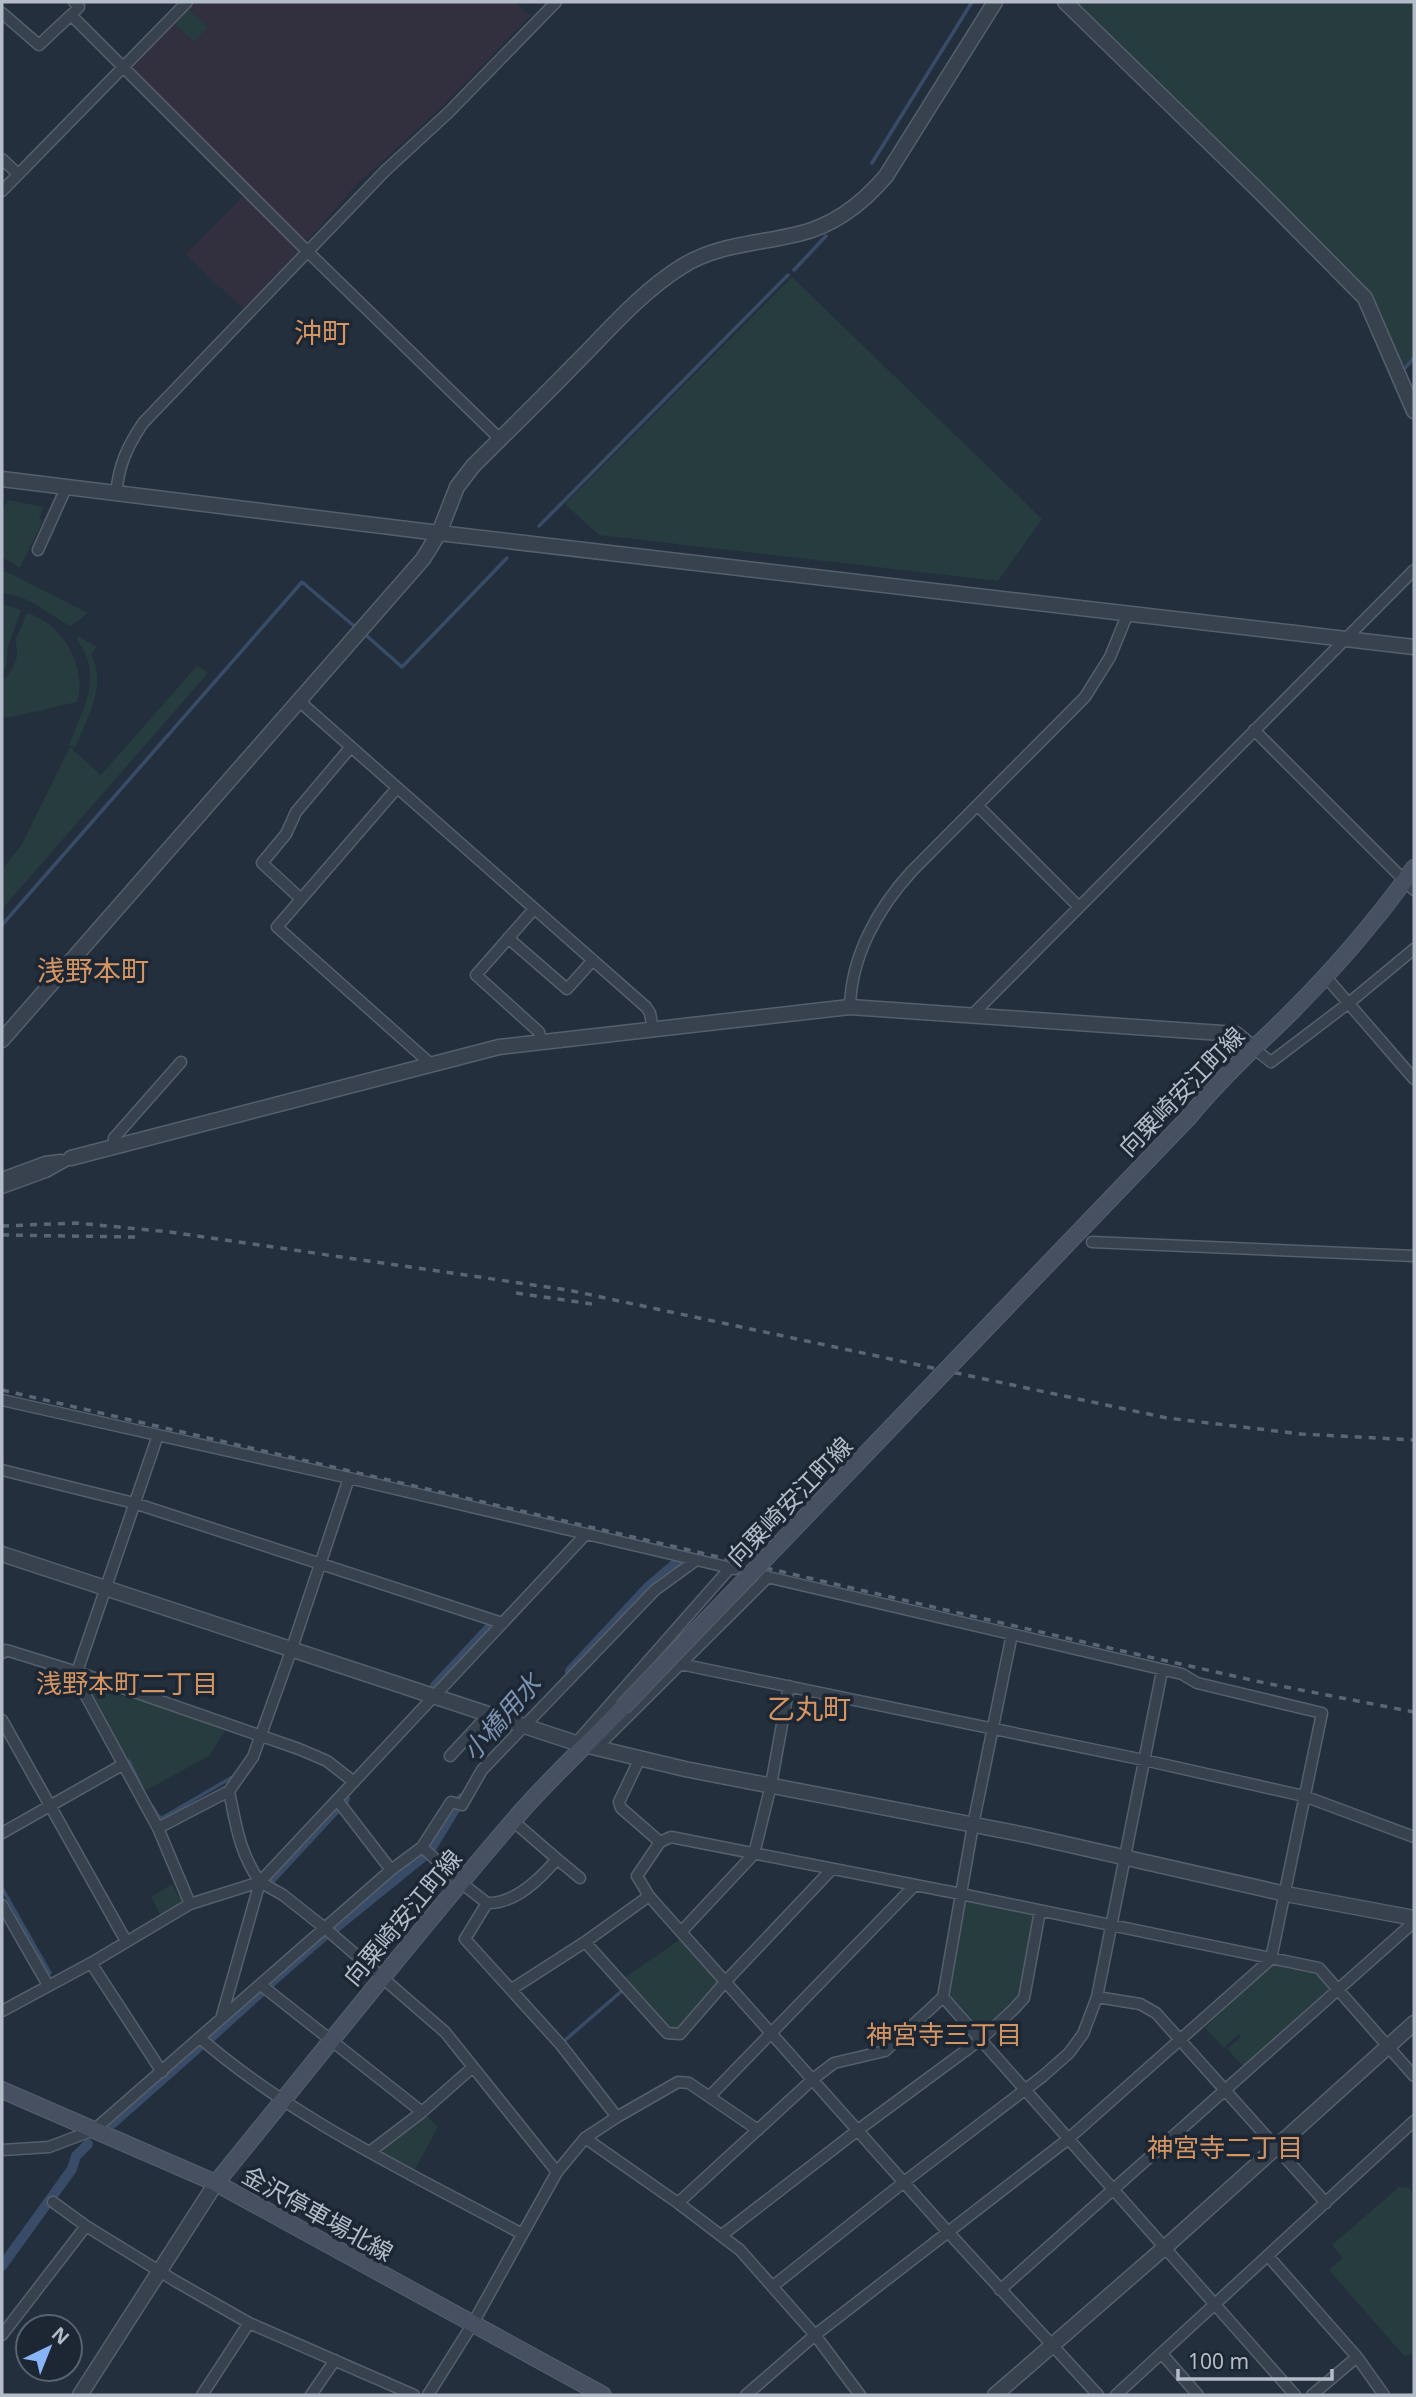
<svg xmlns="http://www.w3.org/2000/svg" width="1416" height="2397" font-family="'Noto Sans','Noto Sans JP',sans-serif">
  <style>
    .medical { fill: #32303f }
    .green { fill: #263c3f }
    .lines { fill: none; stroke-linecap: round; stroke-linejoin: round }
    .stream { stroke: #394c67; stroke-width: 3.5 }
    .canal { stroke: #394c67; stroke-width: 10 }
    .minor-casing { stroke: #565f6c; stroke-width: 13 }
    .tertiary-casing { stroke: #565f6c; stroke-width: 17 }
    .secondary-casing { stroke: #565f6c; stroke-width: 18 }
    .minor { stroke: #38414e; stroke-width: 10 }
    .tertiary { stroke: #38414e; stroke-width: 14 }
    .secondary { stroke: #465061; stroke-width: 16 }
    .rail { stroke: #5a6575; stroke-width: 3.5; stroke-dasharray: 7 7; stroke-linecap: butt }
    .secondary-bridge-casing { stroke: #565f6c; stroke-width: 18; stroke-linecap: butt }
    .secondary-bridge { stroke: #465061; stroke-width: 16 }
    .labels { text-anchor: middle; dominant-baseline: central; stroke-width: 7; stroke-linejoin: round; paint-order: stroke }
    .street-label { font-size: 24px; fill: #b4bcc9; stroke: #1d2633 }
    .neighbourhood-label { font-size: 26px; fill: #d59563; stroke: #1d2633 }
    .water-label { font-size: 26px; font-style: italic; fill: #7c92b1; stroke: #1d2633 }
    .quarter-label { font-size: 28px; fill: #d59563; stroke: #1d2633 }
  </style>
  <rect width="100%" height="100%" fill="#242f3e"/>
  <path class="medical" d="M 193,2 L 515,2 L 530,16 L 445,104 L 356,185 L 301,248 L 243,309 L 186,254 L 250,189 L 132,72 L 131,65 L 173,22 L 194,41 L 208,27 L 187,8 Z"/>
  <path class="green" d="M 1076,2 L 1414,2 L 1414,356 L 1404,369 L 1370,294 Z
    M 187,8 L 208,27 L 194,42 L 173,22 Z
    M 792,277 L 1042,519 L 998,581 L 599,535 L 565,504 Z
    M 8,500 L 44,507 L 39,518 L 43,521 L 20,568 L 2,557 L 2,512 Z
    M 2,570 L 13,575 L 88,613 L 71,626 C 46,614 34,597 2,593 Z
    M 2,604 L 21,610 L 8,647 L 6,668 L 2,670 Z
    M 27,613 C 62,623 88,667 77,702 L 7,718 L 2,715 L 2,681 L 9,674 L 15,663 L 17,656 L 16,639 Z
    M 77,636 L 97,647 L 91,654 C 108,688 86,718 75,748 L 69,745 C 82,710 105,676 77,640 Z
    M 197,666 L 208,673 L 2,909 L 2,870 L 22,844 L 70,747 L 101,775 Z
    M 90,1681 L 227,1728 L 209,1756 L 143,1792 L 87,1684 Z
    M 172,1884 L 181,1900 L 180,1904 L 161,1916 L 151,1897 Z
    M 966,1895 L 1035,1912 L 1022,1991 L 1015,2003 L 981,2029 L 946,1990 Z
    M 682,1938 L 716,1974 L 719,1986 L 678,2030 L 668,2030 L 623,1979 Z
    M 1273,1963 L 1314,1971 L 1329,1988 L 1328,1993 L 1244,2067 L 1227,2049 L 1241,2037 L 1239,2034 L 1224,2048 L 1205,2028 Z
    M 424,2114 L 438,2127 L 414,2171 L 376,2150 Z
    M 1399,2187 L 1409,2188 L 1414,2194 L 1414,2357 L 1411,2353 L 1405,2357 L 1329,2270 L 1343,2258 L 1332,2245 Z"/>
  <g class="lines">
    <path class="stream" d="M 872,163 L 972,2
      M 794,270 L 826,236
      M 1405,368 L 1414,358
      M 539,526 L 788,275
      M 367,636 L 402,667 L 507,558
      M 2,925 L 302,582 L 354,626
      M 129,1761 L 140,1784
      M 152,1806 L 158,1816 L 162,1818 L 236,1775
      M 2,1888 L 50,1973
      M 563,2042 L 624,1989"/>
    <path class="canal" d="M 570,1671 L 648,1587 L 676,1563
      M 435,1686 L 489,1628
      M 271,1879 L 345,1799
      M 334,1929 L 429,1852 L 462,1798
      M 267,1986 L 323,1937
      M 208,2040 L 262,1991
      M 113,2123 L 200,2046
      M 2,2266 L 72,2169 L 76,2156 L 88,2144"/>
    <g class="minor-casing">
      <path id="minor" d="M 74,2 L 79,7 L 71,15 L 308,252 L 500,439
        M 2,13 L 39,45 L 71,15
        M 2,159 L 18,174
        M 2,191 L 187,2
        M 116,494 C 119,464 127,447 143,423 L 385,171 L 449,112 L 556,2
        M 38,550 L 66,488
        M 299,701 L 646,1007 L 650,1013 L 653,1030
        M 1254,730 L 1414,890
        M 397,788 L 277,927 L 432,1065
        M 978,806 L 1079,907
        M 301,899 L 262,863 L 286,834 L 296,812 L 350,748
        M 534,909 L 476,975 L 539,1032 L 542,1043
        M 508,938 L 567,989 L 593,960
        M 1325,976 L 1414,1079
        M 850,1007 C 851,956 878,908 912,871 L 1085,697 L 1110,657 L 1128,613
        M 972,1015 L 1414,570
        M 1252,1047 L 1271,1062 L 1350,1002 L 1414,949
        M 114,1147 L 114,1138 L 181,1062
        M 2,1178 L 45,1162 L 61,1160
        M 2,1188 L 46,1172 L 71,1158
        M 1092,1242 L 1414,1256
        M 2,1400 L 349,1478 L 735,1569
        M 158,1435 L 77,1672 L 80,1685 L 158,1828 L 190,1904
        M 2,1470 L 134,1503 L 502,1623
        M 2,1653 L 6,1650 L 77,1672 L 299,1749 L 327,1761 L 354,1782
        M 680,1664 L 1144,1760 L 1304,1796 L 1414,1837
        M 2,1720 L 126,1941
        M 576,1743 L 730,1568
        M 596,1748 L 768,1577
        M 450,1756 L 488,1715
        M 640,1758 L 619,1802 L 621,1808 L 660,1842
        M 338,1801 L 391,1870
        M 158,1828 L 229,1791 L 253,1757 L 291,1651 L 349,1478
        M 2,1833 L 122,1765
        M 422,1847 L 460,1882 L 487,1903 L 465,1939 L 561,2045 L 617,2117 L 585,2138 L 557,2172 L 472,2325 L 428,2395
        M 557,1859 L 580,1878
        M 260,1882 L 283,1895 L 326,1929 L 445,2032 L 557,2172
        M 487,1903 C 515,1904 540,1879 557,1859 L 513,1821
        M 2,1905 L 48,1985
        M 681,1932 L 754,1854 L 771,1785 L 789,1686
        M 585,1942 L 667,2033 L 680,2034 L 726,1981 L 832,1869
        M 91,1963 L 162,2072
        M 261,1985 L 422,2112 L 371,2151
        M 512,1989 L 585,1942 L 649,1896
        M 943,1997 L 1295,2395
        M 1097,1997 L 1140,2004 L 1156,2013 L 1326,2203
        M 2,2011 L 91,1963 L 190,1904 L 260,1882 L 585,1535
        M 221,2019 L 260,1882 C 239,1852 236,1825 229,1791
        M 200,2038 C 295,2120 412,2174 522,2234
        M 710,2096 L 915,1885
        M 422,2112 L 473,2067
        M 617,2117 L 678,2082 L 689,2083 L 758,2130
        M 585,2138 L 678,2203 L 740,2250 L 815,2335 L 860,2395
        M 2,2150 L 49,2147 L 94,2130 L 391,1870 L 422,1847 L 451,1802 L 462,1805 L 482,1770 L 655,1590 L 695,1561
        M 53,2202 L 86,2226 L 177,2282 L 249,2323 L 414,2395
        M 678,2203 L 813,2079 L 834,2063 L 885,2051 L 943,1997 L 973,1825 L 1012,1634
        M 722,2235 L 858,2130 L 980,2040 L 1013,2010 L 1024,1998 L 1040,1911
        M 1268,2256 L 1357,2357 L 1384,2395
        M 773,2286 L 904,2182 L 1043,2076 L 1069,2053 L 1083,2034 L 1097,1997 L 1162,1671
        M 1000,2290 L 1414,1922
        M 2,2335 L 86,2226
        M 1162,2354 L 1198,2395
        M 202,2395 L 249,2323
        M 311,2395 L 335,2360
        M 746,2395 L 815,2335 L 1067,2140 L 1271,1959 L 1322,1713 L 1197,1683 L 1182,1674 L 759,1575
        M 1098,2395 L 948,2232 L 649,1896 L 637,1876 L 660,1842 L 671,1837 L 961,1894 L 1319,1968 L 1414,2076
        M 1116,2395 L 1414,2121
        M 1312,2395 L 1357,2357"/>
    </g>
    <g class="tertiary-casing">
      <path id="tertiary" d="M 1065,2 L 1261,193 L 1365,298 L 1414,411
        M 2,479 L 439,533 L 1414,647
        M 2,1040 L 423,559 L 439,533 L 457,487 L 473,466 C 507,432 542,398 575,364 C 609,330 640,293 681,267 C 717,244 758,244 798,234 C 833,226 863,203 886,176 L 995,2
        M 71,1158 L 499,1047 L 850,1007 L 1236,1034 L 1252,1047
        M 2,1554 L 576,1743 L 685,1769 L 1026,1835 L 1286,1894 L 1414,1918
        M 80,2395 L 216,2183
        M 995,2395 L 1171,2242 L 1414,2023"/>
    </g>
    <g class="secondary-casing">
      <path id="secondary" d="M 1189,1117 C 1215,1085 1244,1057 1274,1029 C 1325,980 1373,925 1414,868
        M 2,2090 L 216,2183 L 603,2395
        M 216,2183 C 317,2059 415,1934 519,1814 C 552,1776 589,1743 623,1707"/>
    </g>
    <use href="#minor" class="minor"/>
    <use href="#tertiary" class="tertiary"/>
    <use href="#secondary" class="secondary"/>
    <path class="rail" d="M 2,1226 L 76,1223 L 170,1232 L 568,1290 L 1167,1418 L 1301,1434 L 1414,1440
      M 2,1235 L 135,1237
      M 516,1293 L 592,1304
      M 2,1390 L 1118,1650 L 1265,1683 L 1414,1712"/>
    <g class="secondary-bridge-casing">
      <path id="secondary-bridge" d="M 623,1707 L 1189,1117"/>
    </g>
    <use href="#secondary-bridge" class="secondary-bridge"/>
  </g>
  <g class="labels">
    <g class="street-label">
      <text transform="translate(1181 1091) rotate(-46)">向粟崎安江町線</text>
      <text transform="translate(789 1501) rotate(-46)">向粟崎安江町線</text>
      <text transform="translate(402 1917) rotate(-50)">向粟崎安江町線</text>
      <text transform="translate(318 2213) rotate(29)">金沢停車場北線</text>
    </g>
    <g class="neighbourhood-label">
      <text x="127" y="1683">浅野本町二丁目</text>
      <text x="944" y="2034">神宮寺三丁目</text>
      <text x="1225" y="2147">神宮寺二丁目</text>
    </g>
    <g class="water-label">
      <text transform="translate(501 1717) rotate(-49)">小橋用水</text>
    </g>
    <g class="quarter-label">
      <text x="322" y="332">沖町</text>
      <text x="93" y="970">浅野本町</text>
      <text x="809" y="1708">乙丸町</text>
    </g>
  </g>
  <rect width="1416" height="2397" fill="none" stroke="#b4bcc9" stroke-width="7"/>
  <g transform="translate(49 2348) rotate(43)"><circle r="33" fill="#1d2633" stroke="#59626f" stroke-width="2"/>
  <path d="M0-5L12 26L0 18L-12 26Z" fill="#8ab4f8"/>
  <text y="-10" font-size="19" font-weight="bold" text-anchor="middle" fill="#b4bcc9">N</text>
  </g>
  <path d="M1178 2369v10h154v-10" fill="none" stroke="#b4bcc9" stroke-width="3.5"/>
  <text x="1188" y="2369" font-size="21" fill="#b4bcc9" stroke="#1d2633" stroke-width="5" paint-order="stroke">100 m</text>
</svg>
